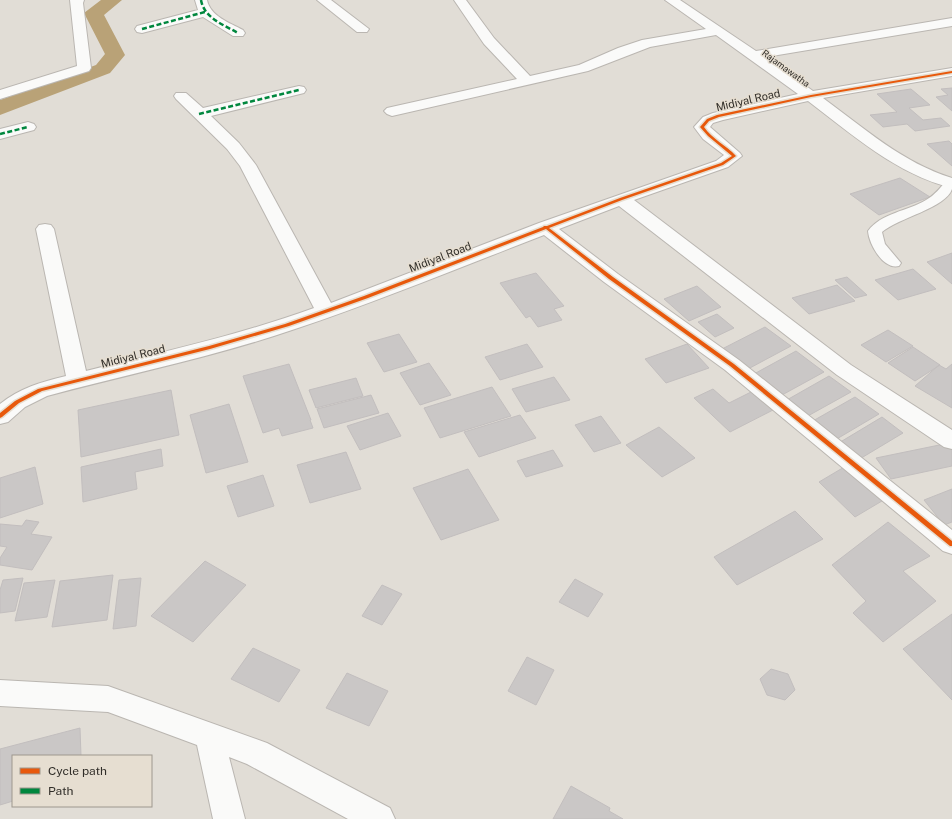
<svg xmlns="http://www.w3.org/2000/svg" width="952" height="819" font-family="'Public Sans',sans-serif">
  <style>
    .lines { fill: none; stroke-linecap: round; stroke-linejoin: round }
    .canal { fill: #b9a277; fill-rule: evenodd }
    .building { fill: #cac7c6; stroke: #c2bebe }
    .lane-casing { stroke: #bab6b1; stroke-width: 2 }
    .street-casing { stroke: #bab6b1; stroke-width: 2 }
    .lane { fill: #fafaf9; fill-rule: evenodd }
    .street { fill: #fafaf9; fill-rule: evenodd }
    .quiet { stroke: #00873e; stroke-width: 2.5; stroke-dasharray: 5 2.5; stroke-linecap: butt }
    .cycleway-casing { stroke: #e6ded1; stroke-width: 3 }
    .cycleway { fill: #e8590c; fill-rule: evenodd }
    .labels { text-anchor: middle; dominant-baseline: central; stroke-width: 3; stroke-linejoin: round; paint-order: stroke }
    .far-street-label { font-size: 9px; fill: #312e29; stroke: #e6ded1 }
    .street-label { font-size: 11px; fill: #312e29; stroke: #e6ded1 }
  </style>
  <rect width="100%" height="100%" fill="#e1ddd6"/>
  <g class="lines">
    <path class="canal" d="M 101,0 L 122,0 L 104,15 L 125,55 L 110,73 L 0,115 L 0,100 L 96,65 L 105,54 L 84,13 Z"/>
  </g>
  <path class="building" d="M 952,88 L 952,111 L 936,97 L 948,95 L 941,89 Z
    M 911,89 L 930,105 L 909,108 L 923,120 L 941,118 L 950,126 L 915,131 L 907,124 L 883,127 L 870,115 L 897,112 L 877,94 Z
    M 949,141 L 952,144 L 952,166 L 927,144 Z
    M 900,178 L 930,197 L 879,215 L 850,194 Z
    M 952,253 L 952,284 L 927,262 Z
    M 913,269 L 936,289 L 898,300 L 875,280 Z
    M 536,273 L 564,306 L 554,309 L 562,320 L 538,327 L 530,316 L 526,318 L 500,283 Z
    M 847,277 L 867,295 L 855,298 L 835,280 Z
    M 837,285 L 855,301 L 809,314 L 792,298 Z
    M 697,286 L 721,307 L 689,321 L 664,299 Z
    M 717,314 L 734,328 L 715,337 L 698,322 Z
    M 765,327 L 791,346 L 748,369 L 722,349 Z
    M 888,330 L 913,346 L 886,362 L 861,345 Z
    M 399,334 L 417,362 L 384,372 L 367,343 Z
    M 527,344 L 543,367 L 500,380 L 485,357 Z
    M 687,344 L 709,368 L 666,383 L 645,359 Z
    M 913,347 L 940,365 L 915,381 L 888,363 Z
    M 796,351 L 824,372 L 782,395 L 754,374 Z
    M 429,363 L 451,395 L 420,405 L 400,373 Z
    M 289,364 L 311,420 L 310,420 L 313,428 L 282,436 L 279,428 L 263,433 L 243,376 Z
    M 952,364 L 952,408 L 915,386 L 939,365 L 946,369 Z
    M 829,376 L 851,392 L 806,417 L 785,401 Z
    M 554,377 L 570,400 L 526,412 L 512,389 Z
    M 356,378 L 363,396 L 316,408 L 309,390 Z
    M 492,387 L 511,416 L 440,438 L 424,408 Z
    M 713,389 L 729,403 L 751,392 L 773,410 L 730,432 L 694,398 Z
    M 171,390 L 179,435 L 81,457 L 78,410 Z
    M 371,395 L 379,413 L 324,428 L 317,409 Z
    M 855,397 L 879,414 L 835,440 L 811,422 Z
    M 229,404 L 248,462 L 206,473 L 190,415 Z
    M 388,413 L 401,436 L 360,450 L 347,426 Z
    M 520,415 L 536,438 L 479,457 L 464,432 Z
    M 601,416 L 621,443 L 594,452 L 575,425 Z
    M 882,417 L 903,433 L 858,460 L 837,444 Z
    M 659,427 L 695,458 L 662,477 L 626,445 Z
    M 949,443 L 952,447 L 952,466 L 891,479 L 876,458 Z
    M 161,449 L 163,466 L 135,472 L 137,489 L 83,502 L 81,467 Z
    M 553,450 L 563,466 L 526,477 L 517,461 Z
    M 346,452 L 361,489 L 310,503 L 297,465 Z
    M 851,463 L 887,498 L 855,517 L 819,482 Z
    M 35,467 L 43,504 L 0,518 L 0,478 Z
    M 468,469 L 499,520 L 441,540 L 413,488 Z
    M 263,475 L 274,506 L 238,517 L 227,486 Z
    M 952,489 L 952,522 L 944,525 L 924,500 Z
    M 795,511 L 823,539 L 737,585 L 714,557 Z
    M 26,520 L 39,522 L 31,534 L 52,537 L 32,570 L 0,565 L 0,558 L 7,547 L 0,546 L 0,524 L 22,526 Z
    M 888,522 L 930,556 L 903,571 L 936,601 L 883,642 L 853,613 L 866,601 L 832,565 Z
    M 205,561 L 246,585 L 193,642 L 151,616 Z
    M 113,575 L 107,620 L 52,627 L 60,581 Z
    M 23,578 L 15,611 L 0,613 L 0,590 L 3,580 Z
    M 141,578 L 136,626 L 113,629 L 119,580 Z
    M 575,579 L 603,594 L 588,617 L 559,602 Z
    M 55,580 L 47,617 L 15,621 L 24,583 Z
    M 382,585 L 402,594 L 382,625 L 362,616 Z
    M 952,614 L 952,700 L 903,649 Z
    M 253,648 L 300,670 L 279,702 L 231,679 Z
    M 527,657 L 554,670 L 536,705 L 508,691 Z
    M 771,669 L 788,674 L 795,690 L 785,700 L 767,695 L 760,679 Z
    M 347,673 L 388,691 L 369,726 L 326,708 Z
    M 80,728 L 81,756 L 13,756 L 13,801 L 0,805 L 0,749 Z
    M 571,786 L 610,808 L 609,811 L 623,819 L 553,819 Z"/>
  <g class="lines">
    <g class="lane-casing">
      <path id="lane" d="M 947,180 L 952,180 C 952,182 952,186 952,189 C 946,208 898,218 882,232 L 885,244 L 901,263 L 899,266 C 883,270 869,244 868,231 C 881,213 908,211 926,200 C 935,195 940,188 947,180 Z"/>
    </g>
    <g class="street-casing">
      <path id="street" d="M 70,0 L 84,0 L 83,3 L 91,68 L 89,71 L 0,99 L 0,90 L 77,66 Z
        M 195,0 L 207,0 C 210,16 230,23 243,30 L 245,33 L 243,36 L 233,36 L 203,17 L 142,33 L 137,32 L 135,29 L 137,26 L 198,10 Z
        M 317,0 L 331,0 L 369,29 L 367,32 L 357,32 Z
        M 454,0 L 466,0 L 494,38 L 530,76 L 579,65 L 618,48 L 642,40 L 706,29 L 665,0 L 680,0 L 756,51 L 952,18 L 952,26 L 766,57 L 813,91 L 952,68 L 952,76 L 823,98 C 864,128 903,163 952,178 L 952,188 C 896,174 853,135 808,101 L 723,120 L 713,123 L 710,127 L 740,153 L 742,156 L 728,167 L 634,200 L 851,365 L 952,430 L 952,449 L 944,447 L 837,375 L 619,206 L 559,229 L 618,274 L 739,360 L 952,530 L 952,554 L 943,551 L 725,370 L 604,282 L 544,235 C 461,267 379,301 295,329 C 214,357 129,374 47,396 L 25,407 L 8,422 L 0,424 L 0,404 C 20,388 41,382 66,376 L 36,229 L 39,225 L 45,224 L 51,225 L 54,229 L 86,371 C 162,352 240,335 314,308 L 240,166 L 227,149 L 176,99 L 174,96 L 176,93 L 186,93 L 203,108 L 299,86 L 304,87 L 306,90 L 304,93 L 211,116 L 239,143 L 256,165 L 331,303 L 539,223 L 716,161 L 724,155 L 703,139 L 694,127 L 703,117 L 713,113 L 798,94 L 716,35 L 650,47 L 588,71 L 392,116 L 387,114 L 384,111 L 387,108 L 517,79 L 484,44 Z
        M 28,122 L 34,124 L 36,127 L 34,130 L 0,139 L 0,129 Z
        M 0,680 L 108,686 L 267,743 L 390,808 L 395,819 L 348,819 L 247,764 L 229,757 L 245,819 L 213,819 L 197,745 L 108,712 L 0,706 Z"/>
    </g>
    <use href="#lane" class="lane"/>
    <use href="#street" class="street"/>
    <path class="quiet" d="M 201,0 C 204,18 224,25 238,33
      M 142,29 L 205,12
      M 199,114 L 299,90
      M 0,134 L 28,127"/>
    <g class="cycleway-casing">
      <path id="cycleway" d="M 952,71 L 952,73 L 811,97 L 719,117 L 709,121 L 704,127 C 712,139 726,145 736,156 L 723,165 L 622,200 L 549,228 L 613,277 L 734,364 L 952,541 L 952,546 L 950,546 L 730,366 L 609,279 L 546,229 L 368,298 L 289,326 L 210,349 L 42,391 L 19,403 L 2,417 L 0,418 L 0,413 L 15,401 L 38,389 L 209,346 L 285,324 L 364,296 L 543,227 L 544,226 L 547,226 L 620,198 L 721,163 L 732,156 L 708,136 L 700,127 L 707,119 L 717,115 L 811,95 Z"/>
    </g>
    <use href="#cycleway" class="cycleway"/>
  </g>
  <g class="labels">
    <g class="far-street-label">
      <text transform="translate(786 68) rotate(36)">Rajamawatha</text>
    </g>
    <g class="street-label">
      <text transform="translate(748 100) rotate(-13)">Midiyal Road</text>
      <text transform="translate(440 257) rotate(-21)">Midiyal Road</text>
      <text transform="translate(133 356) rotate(-14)">Midiyal Road</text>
    </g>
  </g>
  <rect x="12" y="755" width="140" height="52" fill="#e6ded1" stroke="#9e988e"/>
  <rect x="20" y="768" width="20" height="6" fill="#e8590c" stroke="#9e988e"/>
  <text x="48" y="775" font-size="12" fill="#312e29">Cycle path</text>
  <rect x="20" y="788" width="20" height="6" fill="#00873e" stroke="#9e988e"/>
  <text x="48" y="795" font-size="12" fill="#312e29">Path</text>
</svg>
